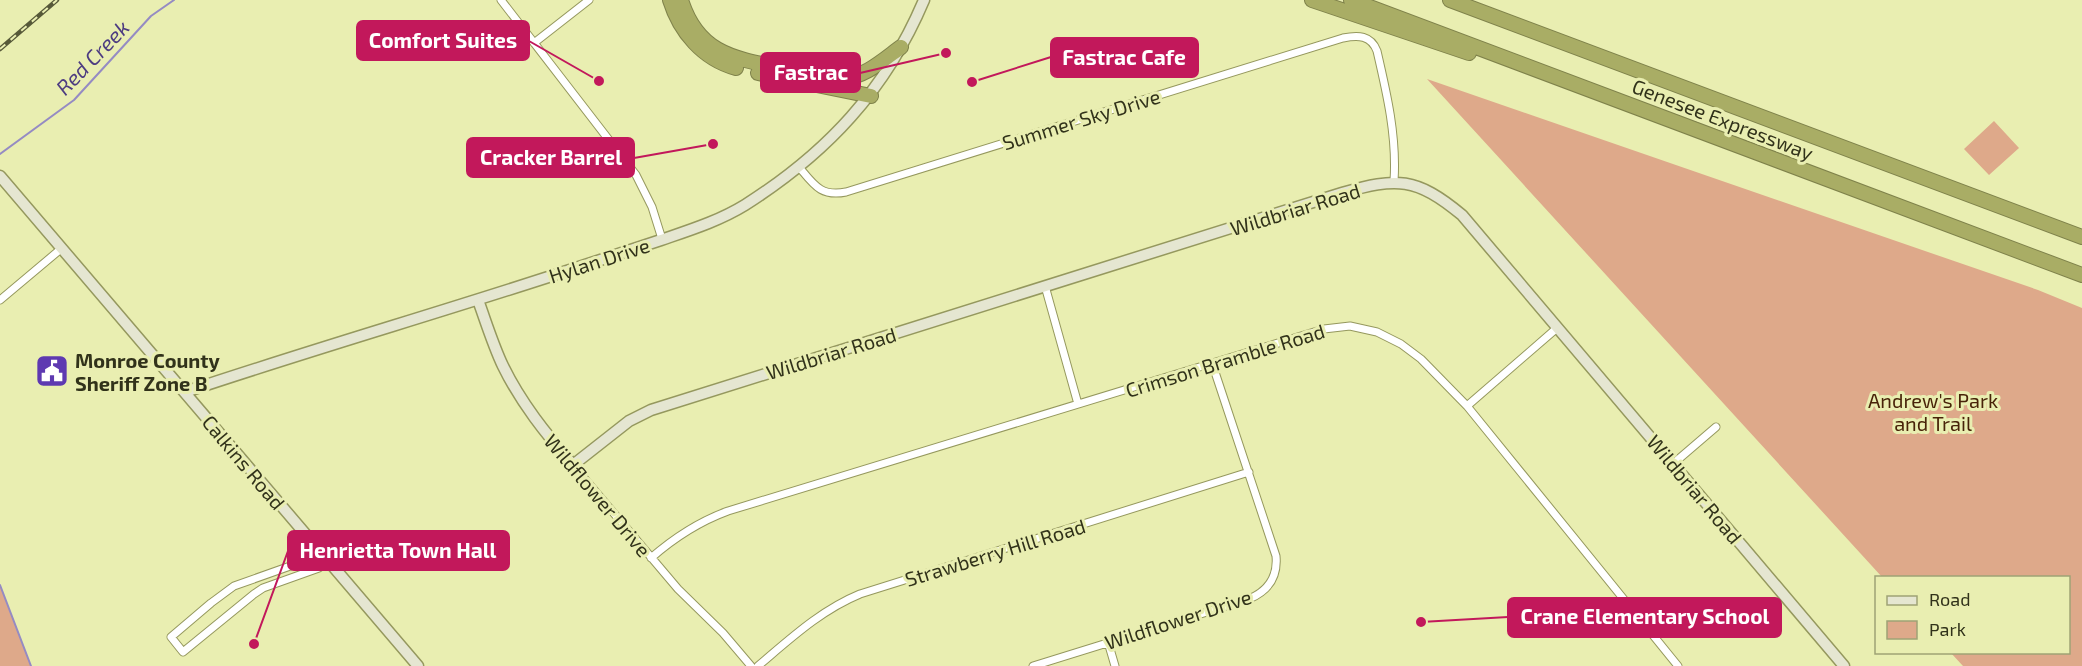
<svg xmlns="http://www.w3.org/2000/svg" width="2082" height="666" font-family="'Exo 2',sans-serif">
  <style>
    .green { fill: #dea98a }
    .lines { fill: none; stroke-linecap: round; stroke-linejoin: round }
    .stream { stroke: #958bc3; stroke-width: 2 }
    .street-casing { stroke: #95985e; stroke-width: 9 }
    .secondary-casing { stroke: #95985e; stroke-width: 13 }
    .highway-casing { stroke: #7f824b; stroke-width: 16 }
    .street { stroke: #fff; stroke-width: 7 }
    .secondary { stroke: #e5e6d1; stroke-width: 10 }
    .highway { stroke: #a9ad65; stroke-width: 14 }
    .rail-casing { stroke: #575939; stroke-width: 4.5 }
    .rail { stroke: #e9eeb1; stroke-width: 2; stroke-dasharray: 7; stroke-linecap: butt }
    .labels { text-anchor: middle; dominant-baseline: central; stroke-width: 6; stroke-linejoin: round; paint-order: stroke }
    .street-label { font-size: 20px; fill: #31321a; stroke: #e9eeb1 }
    .poi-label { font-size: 20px; font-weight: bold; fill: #31321a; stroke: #e9eeb1; text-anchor: start }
    .park-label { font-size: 20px; fill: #482309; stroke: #e9eeb1 }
    .water-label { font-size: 21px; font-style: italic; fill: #4d3c81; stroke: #e9eeb1 }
    .leader { fill: none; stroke: #c2185b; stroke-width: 2 }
    .callout-dot { fill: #c2185b; stroke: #e9eeb1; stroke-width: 2 }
    .callout { fill: #c2185b; stroke: #c2185b; stroke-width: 2 }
    .callout-label { font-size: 21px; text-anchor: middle; font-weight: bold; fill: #fff }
  </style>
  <rect width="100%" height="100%" fill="#e9eeb1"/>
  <path class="green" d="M 1427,79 L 2038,290 L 2082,308 L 2082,666 L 1963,666 L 1951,653 L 2068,652 L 2068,578 L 1882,577 Z
    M 1994,121 L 2019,148 L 1989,175 L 1964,149 Z
    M 0,585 L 31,666 L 0,666 Z"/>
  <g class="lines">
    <path class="stream" d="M 0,154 L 74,100 L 151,16 L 174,0
      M 0,585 L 31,666"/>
    <g class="street-casing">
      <path id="street" d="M 501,0 L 636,175 L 652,207 L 662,239
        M 534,43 L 589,0
        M 799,167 C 814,185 821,197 846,192 L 1343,38 C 1358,35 1371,35 1377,51 C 1387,94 1397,137 1394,181
        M 1045,286 L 1078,404
        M 0,300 L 62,248
        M 1467,406 L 1557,328
        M 1674,463 L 1716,427
        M 573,465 L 678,589 L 723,633 L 751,666
        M 651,558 C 675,537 698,522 728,511 L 1324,329 L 1350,326 L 1377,332 L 1401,344 L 1421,359 L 1467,406 L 1678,666
        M 319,561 L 319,568 L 263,588 L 254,594 L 183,652 L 171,637 L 211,603 L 234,586 L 310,559 L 319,561 L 325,558
        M 1108,642 L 1115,666
        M 758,666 C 790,639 821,610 860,594 L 1249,472
        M 1033,666 L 1249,599 C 1268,591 1278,577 1276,556 L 1212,363"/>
    </g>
    <g class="secondary-casing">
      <path id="secondary" d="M 0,176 L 418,666
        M 478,300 C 486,322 493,345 503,366 C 521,403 546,434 573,465 L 629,421 L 651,410 L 1342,193 C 1397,177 1416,177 1462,215 L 1844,666
        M 185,392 C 316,348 449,310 579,267 C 607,258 634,249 661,240 C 690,230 719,221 745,205 C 827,153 886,90 924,0"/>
    </g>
    <g class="highway-casing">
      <path id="highway" d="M 670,0 C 680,32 703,59 736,68
        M 681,0 C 697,51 730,58 777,67 C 798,71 820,75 841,79 C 865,77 882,61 901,47
        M 1312,0 L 1469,53
        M 1351,0 L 2082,275
        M 1450,0 L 2082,237
        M 758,73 L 871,96"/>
    </g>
    <use href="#street" class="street"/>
    <use href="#secondary" class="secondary"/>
    <use href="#highway" class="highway"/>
    <g class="rail-casing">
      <path id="rail" d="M 0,49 L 57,0"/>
    </g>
    <use href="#rail" class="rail"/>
  </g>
  <defs>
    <g id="civic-square" transform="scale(1.725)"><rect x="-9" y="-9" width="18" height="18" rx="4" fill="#5e39b1" stroke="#e9eeb1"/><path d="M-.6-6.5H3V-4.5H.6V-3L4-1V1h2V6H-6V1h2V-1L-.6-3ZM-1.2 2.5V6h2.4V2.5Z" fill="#fff"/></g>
  </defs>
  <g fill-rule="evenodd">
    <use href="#civic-square" x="52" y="371"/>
  </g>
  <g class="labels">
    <g class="street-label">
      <text transform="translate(1081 119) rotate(-17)">Summer Sky Drive</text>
      <text transform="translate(1723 119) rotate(21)">Genesee Expressway</text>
      <text transform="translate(1295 209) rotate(-17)">Wildbriar Road</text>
      <text transform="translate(599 260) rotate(-18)">Hylan Drive</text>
      <text transform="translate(831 353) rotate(-17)">Wildbriar Road</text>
      <text transform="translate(1225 360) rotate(-17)">Crimson Bramble Road</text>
      <text transform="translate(244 462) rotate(50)">Calkins Road</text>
      <text transform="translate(1695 489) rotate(50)">Wildbriar Road</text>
      <text transform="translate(598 495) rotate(50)">Wildflower Drive</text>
      <text transform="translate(995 552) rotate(-17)">Strawberry Hill Road</text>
      <text transform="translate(1178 619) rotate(-18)">Wildflower Drive</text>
    </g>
    <g class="poi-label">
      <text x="75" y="360">Monroe County<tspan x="75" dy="23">Sheriff Zone B</tspan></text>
    </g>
    <g class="park-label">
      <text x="1933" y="400">Andrew's Park<tspan x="1933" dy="23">and Trail</tspan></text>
    </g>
    <g class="water-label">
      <text transform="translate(92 57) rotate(-46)">Red Creek</text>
    </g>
  </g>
  <path class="leader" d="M599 81L529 41M972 82L1051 57M946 53L860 73M713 144L634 158M254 644L288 551M1421 622L1508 617"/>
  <g class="callout-dot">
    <circle cx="599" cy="81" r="6"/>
    <circle cx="972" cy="82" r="6"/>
    <circle cx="946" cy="53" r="6"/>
    <circle cx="713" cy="144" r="6"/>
    <circle cx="254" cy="644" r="6"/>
    <circle cx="1421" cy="622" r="6"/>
  </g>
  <g class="callout">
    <rect x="357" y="21" width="172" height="39" rx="6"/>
    <rect x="1051" y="38" width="147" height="39" rx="6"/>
    <rect x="761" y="53" width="99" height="39" rx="6"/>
    <rect x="467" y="138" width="167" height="39" rx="6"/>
    <rect x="288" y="531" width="221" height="39" rx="6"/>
    <rect x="1508" y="598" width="273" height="39" rx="6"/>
  </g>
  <g class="callout-label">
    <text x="443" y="48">Comfort Suites</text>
    <text x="1124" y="65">Fastrac Cafe</text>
    <text x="811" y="80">Fastrac</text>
    <text x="551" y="165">Cracker Barrel</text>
    <text x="398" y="558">Henrietta Town Hall</text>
    <text x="1645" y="624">Crane Elementary School</text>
  </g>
  <rect x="1875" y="576" width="195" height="78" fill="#e9eeb1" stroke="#9fa375" stroke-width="1.5"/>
  <rect x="1887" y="596" width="30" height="9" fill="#e5e6d1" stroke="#9fa375" stroke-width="1.5"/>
  <text x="1929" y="606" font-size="18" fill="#31321a">Road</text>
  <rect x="1887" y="621" width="30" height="18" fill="#dea98a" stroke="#9fa375" stroke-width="1.5"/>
  <text x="1929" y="636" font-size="18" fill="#31321a">Park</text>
</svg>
